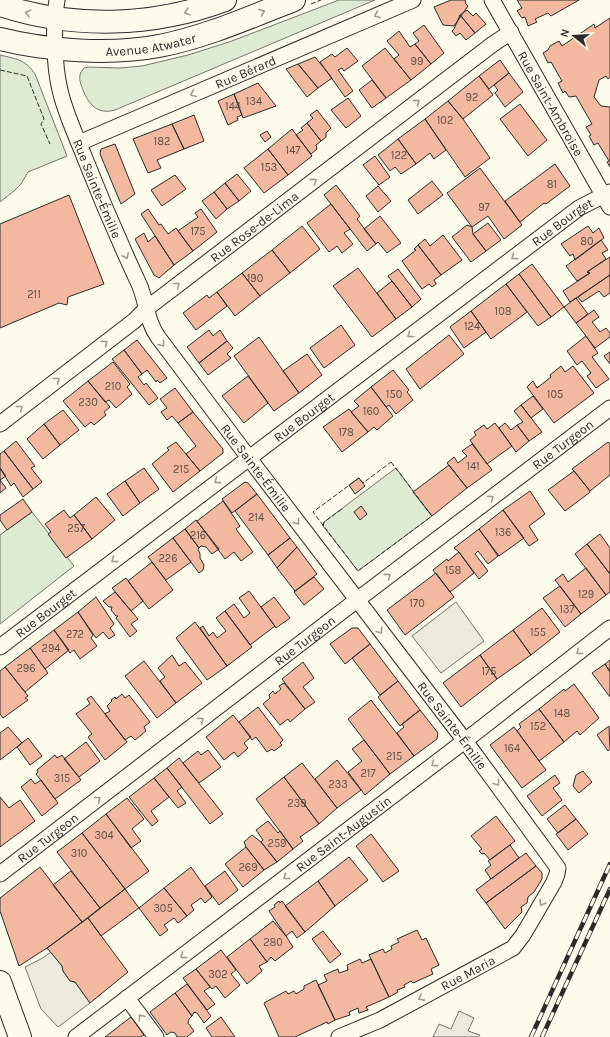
<svg xmlns="http://www.w3.org/2000/svg" width="610" height="1037" font-family="Karla,sans-serif">
  <style>
    .green { fill: #deebd1; stroke: #74746e }
    .parking { fill: #eceadb; stroke: #74746e }
    .building { fill: #f2b8a0; stroke: #2b2b2b }
    .lines { fill: none; stroke-linecap: round; stroke-linejoin: round }
    .minor-casing { stroke: #2b2b2b; stroke-width: 17 }
    .secondary-casing { stroke: #2b2b2b; stroke-width: 24 }
    .minor { stroke: #fdfbea; stroke-width: 15 }
    .secondary { stroke: #fdfbea; stroke-width: 22 }
    .rail-casing { stroke: #2b2b2b; stroke-width: 4.5 }
    .rail { stroke: #fdfbea; stroke-width: 3; stroke-dasharray: 9; stroke-linecap: butt }
    .fence { stroke: #2b2b2b; stroke-width: 1; stroke-dasharray: 5 2; stroke-linecap: butt }
    .oneway { stroke: #9e9d94 }
    .labels { text-anchor: middle; dominant-baseline: central; stroke-width: 3; stroke-linejoin: round; paint-order: stroke }
    .number-label { font-size: 11px; fill: #5d4e48 }
    .street-label { font-size: 13px; fill: #2b2b2b; stroke: #fdfbea }
  </style>
  <rect width="100%" height="100%" fill="#fdfbea"/>
  <path class="green" d="M 339,0 L 375,0 L 115,110 C 98,115 89,105 83,90 C 81,84 78,79 81,72 L 84,68 L 88,67 L 120,68 L 142,66 L 188,55 L 232,41 Z
    M 0,55 C 16,59 25,59 35,74 L 67,156 L 28,172 L 21,184 L 14,191 L 0,202 Z
    M 396,468 L 432,516 L 358,571 L 323,526 L 324,522 Z
    M 32,512 L 74,566 L 0,624 L 0,535 Z"/>
  <path class="parking" d="M 456,602 L 484,641 L 441,673 L 412,636 Z
    M 51,952 L 62,966 L 63,971 L 70,981 L 75,982 L 90,1003 L 58,1027 L 41,1009 L 25,967 L 41,959 Z
    M 459,1011 L 474,1018 L 468,1031 L 480,1035 L 479,1037 L 433,1037 L 439,1024 L 451,1029 Z"/>
  <path class="building" d="M 451,0 L 465,0 L 466,4 L 468,6 L 454,26 L 443,25 L 434,7 Z
    M 517,0 L 579,0 L 551,16 L 548,13 L 535,19 L 537,22 L 528,26 L 525,17 L 522,18 L 517,11 L 522,8 Z
    M 467,10 L 473,16 L 476,13 L 486,24 L 475,33 L 460,15 Z
    M 460,15 L 475,33 L 466,40 L 460,33 L 456,36 L 452,31 L 454,29 Z
    M 610,18 L 610,77 L 608,79 L 606,76 L 599,80 L 594,97 L 601,106 L 610,107 L 610,167 L 607,162 L 609,161 L 598,143 L 594,145 L 589,136 L 591,135 L 586,127 L 592,124 L 576,96 L 569,97 L 565,91 L 563,93 L 558,83 L 562,81 L 551,62 L 548,63 L 543,53 L 548,50 L 550,46 L 559,41 L 562,46 L 594,24 L 595,28 Z
    M 424,25 L 444,53 L 431,64 L 415,44 L 419,41 L 413,33 Z
    M 399,31 L 410,47 L 415,44 L 431,64 L 411,80 L 394,59 L 399,55 L 387,41 Z
    M 347,48 L 358,61 L 344,71 L 342,68 L 338,70 L 353,91 L 345,97 L 320,62 L 332,54 L 335,57 Z
    M 385,48 L 411,80 L 386,98 L 362,66 Z
    M 315,57 L 332,78 L 318,88 L 298,64 Z
    M 500,60 L 509,73 L 489,89 L 479,76 Z
    M 298,64 L 318,88 L 307,97 L 286,69 Z
    M 509,73 L 523,92 L 505,107 L 495,93 L 498,90 L 494,85 Z
    M 479,76 L 493,95 L 463,119 L 448,101 Z
    M 372,80 L 386,98 L 372,108 L 359,90 Z
    M 258,83 L 276,106 L 243,118 L 234,94 Z
    M 234,94 L 242,115 L 237,117 L 238,120 L 228,125 L 218,101 Z
    M 348,98 L 361,116 L 346,128 L 331,110 Z
    M 448,101 L 463,119 L 490,158 L 465,177 L 425,119 Z
    M 520,104 L 547,140 L 528,156 L 500,119 Z
    M 317,110 L 331,128 L 326,133 L 326,137 L 321,141 L 307,123 L 313,118 L 310,115 Z
    M 194,115 L 204,141 L 184,149 L 172,124 Z
    M 425,119 L 446,150 L 434,159 L 430,153 L 416,164 L 398,139 Z
    M 307,123 L 321,141 L 316,145 L 317,149 L 311,154 L 296,135 L 303,130 L 301,128 Z
    M 172,124 L 184,149 L 157,160 L 161,168 L 148,173 L 133,139 Z
    M 292,129 L 312,156 L 288,175 L 268,149 Z
    M 267,131 L 271,137 L 265,142 L 260,135 Z
    M 398,139 L 416,164 L 401,174 L 395,167 L 390,171 L 378,155 Z
    M 115,144 L 135,194 L 121,204 L 100,154 L 101,149 Z
    M 268,149 L 288,175 L 264,193 L 244,168 Z
    M 375,156 L 390,177 L 379,185 L 363,165 Z
    M 555,164 L 570,186 L 546,204 L 544,203 L 520,222 L 505,201 Z
    M 480,168 L 522,225 L 504,239 L 488,216 L 472,227 L 447,193 Z
    M 237,174 L 251,191 L 239,201 L 225,183 Z
    M 175,175 L 186,189 L 162,206 L 151,190 Z
    M 432,181 L 443,195 L 418,214 L 408,200 Z
    M 225,183 L 239,201 L 227,209 L 214,192 Z
    M 336,185 L 360,216 L 357,219 L 376,244 L 367,251 L 324,195 Z
    M 378,186 L 391,201 L 378,212 L 366,196 Z
    M 214,192 L 227,209 L 216,219 L 202,201 Z
    M 69,195 L 104,284 L 68,297 L 67,305 L 59,303 L 0,328 L 0,224 Z
    M 331,204 L 350,229 L 344,233 L 353,244 L 342,253 L 337,246 L 329,252 L 307,223 Z
    M 148,209 L 159,225 L 161,224 L 168,234 L 176,228 L 193,251 L 174,265 L 141,214 Z
    M 201,209 L 217,232 L 193,251 L 178,231 L 198,217 L 195,213 Z
    M 380,216 L 401,243 L 387,253 L 378,242 L 376,244 L 364,229 Z
    M 488,223 L 501,240 L 486,251 L 473,234 Z
    M 467,225 L 472,227 L 473,234 L 486,251 L 471,262 L 452,237 Z
    M 302,226 L 320,249 L 290,273 L 272,250 Z
    M 588,226 L 593,233 L 599,228 L 604,238 L 575,260 L 573,254 L 570,256 L 561,244 Z
    M 144,233 L 148,242 L 155,236 L 174,265 L 159,278 L 154,275 L 135,239 Z
    M 443,235 L 462,260 L 441,275 L 418,245 L 425,239 L 430,246 Z
    M 601,240 L 608,250 L 602,253 L 606,259 L 587,272 L 590,273 L 577,281 L 566,266 Z
    M 418,245 L 441,275 L 434,280 L 436,284 L 432,287 L 429,284 L 422,289 L 402,261 L 416,250 L 414,249 Z
    M 272,250 L 290,273 L 260,296 L 242,273 Z
    M 610,257 L 610,275 L 570,302 L 563,291 L 590,273 L 587,272 Z
    M 532,264 L 564,307 L 551,317 L 519,274 Z
    M 358,268 L 396,319 L 372,337 L 333,286 Z
    M 398,269 L 421,299 L 412,307 L 388,276 Z
    M 242,273 L 260,296 L 235,316 L 217,292 Z
    M 519,274 L 551,317 L 538,326 L 506,284 Z
    M 610,275 L 610,293 L 604,297 L 599,291 L 582,302 L 578,297 Z
    M 392,281 L 412,307 L 396,319 L 377,293 Z
    M 506,284 L 527,312 L 491,339 L 471,311 Z
    M 217,292 L 227,306 L 196,330 L 183,313 L 207,295 L 209,298 Z
    M 576,298 L 588,314 L 576,323 L 564,307 Z
    M 594,310 L 599,317 L 592,322 L 600,332 L 606,328 L 610,333 L 610,337 L 595,348 L 576,323 Z
    M 471,311 L 486,332 L 464,348 L 450,327 Z
    M 341,325 L 355,345 L 324,368 L 310,348 Z
    M 209,330 L 213,336 L 220,330 L 227,341 L 199,363 L 187,347 Z
    M 449,335 L 464,354 L 420,389 L 406,369 Z
    M 586,336 L 598,353 L 592,357 L 609,379 L 596,388 L 587,376 L 591,373 L 582,361 L 577,365 L 567,351 Z
    M 259,337 L 299,393 L 274,411 L 234,356 Z
    M 137,340 L 167,378 L 160,383 L 157,380 L 156,382 L 147,370 L 142,374 L 124,350 Z
    M 227,341 L 233,348 L 227,354 L 231,358 L 208,375 L 199,363 Z
    M 124,350 L 142,374 L 138,377 L 144,385 L 146,383 L 158,398 L 149,405 L 112,359 Z
    M 610,352 L 610,364 L 604,356 Z
    M 307,354 L 322,375 L 299,393 L 283,371 Z
    M 113,362 L 130,384 L 127,387 L 132,394 L 116,408 L 109,400 L 105,402 L 88,381 Z
    M 561,366 L 565,372 L 573,366 L 594,393 L 554,423 L 527,387 L 533,381 L 537,388 L 551,377 L 550,375 Z
    M 393,370 L 409,390 L 407,392 L 413,400 L 396,414 L 389,405 L 386,407 L 371,387 Z
    M 248,376 L 268,403 L 244,423 L 222,396 Z
    M 88,381 L 110,407 L 104,412 L 106,415 L 94,425 L 91,422 L 85,427 L 63,401 Z
    M 371,387 L 393,416 L 377,430 L 374,427 L 368,432 L 351,412 L 359,406 L 354,401 Z
    M 175,388 L 193,412 L 178,423 L 172,416 L 167,420 L 161,412 L 167,408 L 160,399 Z
    M 533,396 L 543,409 L 531,418 L 521,405 Z
    M 521,405 L 542,432 L 529,441 L 517,425 L 523,422 L 514,411 Z
    M 349,409 L 368,432 L 342,452 L 323,427 Z
    M 63,410 L 79,430 L 60,445 L 44,424 Z
    M 193,412 L 223,449 L 223,453 L 200,471 L 186,454 L 196,446 L 178,423 Z
    M 495,423 L 512,446 L 487,464 L 470,440 L 476,435 L 474,432 L 484,425 L 487,429 Z
    M 505,423 L 511,430 L 517,425 L 529,441 L 516,452 L 499,428 Z
    M 44,424 L 60,445 L 43,459 L 27,439 Z
    M 16,441 L 35,466 L 31,468 L 42,482 L 33,489 L 4,451 Z
    M 176,442 L 200,471 L 173,492 L 152,464 L 169,450 L 167,448 Z
    M 608,442 L 610,444 L 610,475 L 590,491 L 574,471 L 572,469 Z
    M 472,444 L 492,470 L 467,488 L 447,463 L 454,457 L 458,463 L 467,456 L 462,451 Z
    M 4,451 L 33,489 L 23,497 L 14,483 L 11,486 L 0,468 L 0,454 Z
    M 449,465 L 467,488 L 432,516 L 413,492 Z
    M 0,468 L 6,476 L 0,480 Z
    M 144,468 L 159,489 L 140,503 L 125,481 Z
    M 574,471 L 590,491 L 589,493 L 565,511 L 548,490 Z
    M 359,478 L 365,486 L 355,494 L 349,485 Z
    M 0,480 L 6,488 L 0,493 Z
    M 125,481 L 140,503 L 123,516 L 107,494 Z
    M 245,482 L 248,483 L 257,494 L 232,513 L 222,499 Z
    M 530,491 L 545,514 L 529,526 L 538,540 L 529,546 L 503,510 Z
    M 257,494 L 290,538 L 268,555 L 235,511 Z
    M 96,497 L 115,520 L 92,539 L 74,515 Z
    M 23,499 L 32,512 L 7,530 L 0,520 L 0,515 Z
    M 223,501 L 240,526 L 236,529 L 253,552 L 241,561 L 234,552 L 225,559 L 197,521 Z
    M 361,506 L 367,514 L 360,520 L 354,512 Z
    M 64,510 L 70,518 L 74,515 L 92,539 L 66,558 L 48,534 L 51,532 L 45,524 Z
    M 503,510 L 524,538 L 499,556 L 479,529 Z
    M 196,520 L 219,549 L 212,554 L 206,547 L 201,546 L 199,548 L 185,529 Z
    M 185,529 L 199,548 L 198,549 L 200,554 L 200,558 L 204,565 L 203,570 L 199,573 L 173,538 Z
    M 479,529 L 498,556 L 488,564 L 478,551 L 475,554 L 488,571 L 479,579 L 459,552 L 454,548 Z
    M 600,534 L 610,548 L 610,574 L 587,544 Z
    M 173,538 L 191,562 L 166,580 L 148,557 Z
    M 290,538 L 297,547 L 277,568 L 268,555 Z
    M 587,544 L 610,574 L 610,592 L 606,595 L 575,554 Z
    M 297,547 L 317,574 L 295,591 L 277,568 Z
    M 459,552 L 474,573 L 450,592 L 433,570 L 447,559 L 448,561 Z
    M 152,562 L 173,590 L 149,609 L 128,581 Z
    M 586,568 L 606,595 L 581,614 L 555,580 L 563,574 L 568,582 Z
    M 436,573 L 454,597 L 405,635 L 387,610 Z
    M 314,577 L 324,589 L 304,605 L 294,592 Z
    M 126,578 L 143,601 L 131,611 L 112,588 Z
    M 560,586 L 581,614 L 565,627 L 543,598 Z
    M 249,591 L 275,626 L 250,645 L 225,611 L 234,604 L 244,618 L 250,613 L 239,598 Z
    M 115,592 L 138,619 L 131,624 L 137,631 L 130,637 L 116,618 L 118,616 L 116,616 L 111,610 L 112,607 L 109,607 L 103,601 Z
    M 96,597 L 114,624 L 110,628 L 115,635 L 109,639 L 103,632 L 96,638 L 78,612 Z
    M 274,597 L 290,618 L 276,628 L 261,607 Z
    M 542,608 L 560,632 L 531,655 L 513,630 Z
    M 225,611 L 252,647 L 227,666 L 200,628 L 203,626 L 209,636 L 213,632 L 217,638 L 226,631 L 216,618 Z
    M 78,612 L 93,635 L 91,638 L 97,646 L 80,659 L 74,650 L 70,653 L 54,630 Z
    M 195,622 L 227,666 L 207,680 L 176,638 Z
    M 352,628 L 358,628 L 370,644 L 345,664 L 330,644 Z
    M 54,630 L 69,650 L 45,669 L 30,648 Z
    M 513,630 L 531,655 L 497,679 L 480,655 Z
    M 370,644 L 398,681 L 380,695 L 352,658 Z
    M 30,648 L 48,673 L 25,692 L 5,667 Z
    M 172,655 L 179,666 L 185,662 L 202,683 L 176,703 L 160,681 L 165,677 L 158,668 Z
    M 480,655 L 497,679 L 461,707 L 443,683 Z
    M 610,660 L 610,672 L 605,664 Z
    M 144,661 L 176,703 L 157,718 L 125,676 Z
    M 303,662 L 314,678 L 303,687 L 315,702 L 305,709 L 282,679 Z
    M 605,664 L 610,672 L 610,697 L 592,673 Z
    M 5,667 L 28,696 L 25,698 L 28,700 L 3,718 L 0,714 L 0,671 Z
    M 398,681 L 420,710 L 400,726 L 378,697 Z
    M 284,683 L 305,709 L 290,722 L 288,719 L 280,725 L 263,704 L 270,698 L 269,695 L 273,691 L 275,694 L 281,689 L 279,686 Z
    M 574,684 L 599,718 L 580,735 L 577,731 L 564,742 L 539,709 L 564,689 L 565,691 Z
    M 122,694 L 125,698 L 129,695 L 150,722 L 144,727 L 146,731 L 135,740 L 131,736 L 125,740 L 105,714 L 110,711 L 107,706 L 112,701 L 111,700 L 115,697 L 116,699 Z
    M 91,696 L 127,742 L 105,760 L 88,737 L 92,734 L 76,714 L 90,704 L 87,699 Z
    M 371,700 L 414,756 L 390,774 L 348,719 Z
    M 258,707 L 283,740 L 280,743 L 282,745 L 274,751 L 272,749 L 267,752 L 256,737 L 252,740 L 239,722 Z
    M 539,709 L 564,742 L 539,761 L 517,731 L 521,727 L 519,724 Z
    M 420,710 L 438,733 L 437,739 L 414,756 L 397,733 L 404,727 L 402,724 Z
    M 233,715 L 251,737 L 244,743 L 248,748 L 238,757 L 234,752 L 224,760 L 206,737 Z
    M 609,726 L 610,749 L 608,751 L 597,735 Z
    M 8,727 L 22,743 L 0,760 L 0,733 Z
    M 514,727 L 546,770 L 522,788 L 490,745 Z
    M 28,738 L 42,756 L 30,765 L 17,747 Z
    M 364,740 L 390,774 L 365,795 L 348,772 L 362,761 L 352,749 Z
    M 86,742 L 100,761 L 79,777 L 64,759 Z
    M 208,750 L 221,767 L 199,783 L 183,763 L 198,751 L 201,755 Z
    M 55,755 L 57,758 L 62,755 L 81,780 L 55,799 L 36,774 L 38,772 L 37,770 Z
    M 179,758 L 223,814 L 210,824 L 167,768 Z
    M 337,760 L 361,790 L 337,808 L 315,779 Z
    M 302,763 L 337,808 L 319,824 L 284,777 Z
    M 167,768 L 182,787 L 177,791 L 186,803 L 178,808 L 154,778 Z
    M 583,771 L 592,782 L 579,793 L 573,786 L 576,775 Z
    M 555,775 L 560,783 L 553,788 L 562,800 L 542,816 L 527,796 Z
    M 284,777 L 319,824 L 300,837 L 303,841 L 293,849 L 256,799 Z
    M 154,778 L 169,797 L 151,811 L 158,821 L 152,826 L 129,797 Z
    M 31,779 L 35,784 L 41,780 L 58,803 L 42,816 L 21,787 Z
    M 0,797 L 9,808 L 20,800 L 35,821 L 0,847 Z
    M 127,798 L 144,819 L 132,829 L 141,841 L 131,848 L 106,814 Z
    M 565,805 L 576,819 L 558,833 L 547,819 Z
    M 106,814 L 149,871 L 125,889 L 82,833 Z
    M 496,816 L 515,841 L 490,860 L 484,853 L 482,854 L 479,851 L 482,849 L 471,836 Z
    M 576,819 L 588,834 L 568,850 L 556,834 Z
    M 268,821 L 278,833 L 280,831 L 293,849 L 277,862 L 261,842 L 263,840 L 256,830 Z
    M 82,833 L 125,889 L 100,908 L 57,852 Z
    M 371,834 L 399,871 L 383,882 L 356,846 Z
    M 252,835 L 261,842 L 277,862 L 264,870 L 246,847 L 244,842 Z
    M 510,845 L 519,858 L 491,879 L 485,870 L 491,865 L 488,861 Z
    M 246,847 L 264,870 L 243,887 L 225,864 Z
    M 526,853 L 536,866 L 486,903 L 476,890 Z
    M 349,857 L 368,880 L 335,906 L 318,881 Z
    M 536,866 L 542,873 L 542,879 L 534,892 L 528,897 L 527,903 L 521,907 L 522,912 L 505,929 L 486,903 Z
    M 40,867 L 82,922 L 50,946 L 19,966 L 0,911 L 0,898 Z
    M 191,867 L 212,897 L 205,903 L 201,898 L 191,905 L 194,910 L 187,916 L 164,888 Z
    M 71,871 L 100,908 L 82,922 L 53,885 Z
    M 225,871 L 238,890 L 219,905 L 205,886 Z
    M 318,881 L 335,906 L 305,932 L 285,906 Z
    M 164,888 L 187,916 L 178,923 L 174,918 L 164,925 L 168,930 L 160,936 L 139,908 Z
    M 125,889 L 139,908 L 101,936 L 88,918 Z
    M 279,901 L 280,903 L 282,901 L 305,932 L 297,938 L 292,931 L 286,936 L 269,911 L 275,907 L 274,905 Z
    M 88,918 L 128,972 L 90,1003 L 75,982 L 70,981 L 63,971 L 62,966 L 47,948 Z
    M 273,921 L 286,936 L 293,947 L 275,961 L 271,957 L 267,962 L 250,939 Z
    M 417,930 L 422,940 L 426,938 L 439,965 L 431,969 L 433,974 L 413,983 L 411,981 L 404,985 L 405,987 L 397,990 L 398,992 L 389,997 L 369,955 L 383,949 L 385,953 L 392,949 L 391,946 L 399,942 L 397,939 Z
    M 323,931 L 341,954 L 330,963 L 312,939 Z
    M 250,939 L 267,962 L 259,966 L 262,971 L 247,984 L 227,957 Z
    M 221,950 L 236,970 L 231,974 L 240,985 L 225,998 L 216,986 L 212,989 L 196,969 Z
    M 360,959 L 362,963 L 371,959 L 389,997 L 366,1007 L 368,1010 L 359,1013 L 358,1008 L 349,1012 L 350,1015 L 335,1020 L 318,985 L 327,981 L 324,975 L 338,969 L 339,973 L 348,970 L 347,965 Z
    M 196,969 L 210,987 L 204,991 L 215,1004 L 207,1010 L 183,978 Z
    M 316,980 L 335,1020 L 328,1024 L 327,1022 L 295,1037 L 279,1037 L 264,1003 L 286,991 L 288,994 L 294,991 L 296,994 L 304,989 L 304,986 Z
    M 187,984 L 211,1016 L 204,1023 L 197,1013 L 194,1012 L 192,1016 L 175,993 Z
    M 175,993 L 192,1016 L 189,1019 L 188,1023 L 194,1031 L 187,1037 L 177,1037 L 175,1033 L 171,1032 L 167,1035 L 150,1012 Z
    M 131,1017 L 144,1035 L 141,1037 L 105,1037 Z
    M 221,1017 L 235,1037 L 212,1037 L 206,1028 Z"/>
  <g class="lines">
    <g class="minor-casing">
      <g id="minor">
        <path id="s1" d="M 57,0 C 53,24 54,66 60,90 C 65,113 76,135 84,156 C 101,199 119,241 139,284 C 147,302 146,320 158,337 L 258,470 L 465,741 L 558,868 L 557,874 L 554,882 L 523,935 L 513,948 L 380,1020 L 339,1037"/>
        <path id="s2" d="M 492,0 L 610,207"/>
        <path id="s3" d="M 79,143 L 413,0"/>
        <path id="s4" d="M 0,424 L 134,321 L 146,309 L 493,44 L 511,32"/>
        <path id="s5" d="M 0,647 L 579,208 L 610,192"/>
        <path id="s6" d="M 0,874 L 357,600 L 610,408"/>
        <path d="M 127,998 L 156,1037"/>
        <path id="s7" d="M 76,1037 L 475,733 L 610,628"/>
      </g>
    </g>
    <g class="secondary-casing">
      <g id="secondary">
        <path d="M 0,5 C 73,29 153,27 225,0"/>
        <path id="s8" d="M 0,39 C 47,51 112,55 159,46 C 206,37 250,17 294,0"/>
        <path d="M 0,982 L 20,1037"/>
      </g>
    </g>
    <use href="#minor" class="minor"/>
    <use href="#secondary" class="secondary"/>
    <g class="rail-casing">
      <path id="rail" d="M 531,1037 L 610,864
        M 542,1037 L 610,889"/>
    </g>
    <use href="#rail" class="rail"/>
    <path class="fence" d="M 311,4 L 321,0
      M 0,70 L 27,76 L 44,119 L 41,124 L 50,144
      M 391,462 L 432,516 L 358,571 L 313,512 L 359,478 L 363,483 Z
      M 323,526 L 324,522 L 342,509"/>
  </g>
  <defs><path id="oneway-chevron" d="M-2-3.5L2.5 0L-2 3.5" fill="none" stroke-width="1.6" stroke-linecap="round" stroke-linejoin="round"/></defs>
  <g class="oneway">
    <use href="#oneway-chevron" transform="translate(187 12) rotate(165)"/>
    <use href="#oneway-chevron" transform="translate(262 12) rotate(-21)"/>
    <use href="#oneway-chevron" transform="translate(28 13) rotate(-167)"/>
    <use href="#oneway-chevron" transform="translate(377 15) rotate(157)"/>
    <use href="#oneway-chevron" transform="translate(193 94) rotate(157)"/>
    <use href="#oneway-chevron" transform="translate(417 102) rotate(-37)"/>
    <use href="#oneway-chevron" transform="translate(314 181) rotate(-37)"/>
    <use href="#oneway-chevron" transform="translate(126 256) rotate(65)"/>
    <use href="#oneway-chevron" transform="translate(514 257) rotate(143)"/>
    <use href="#oneway-chevron" transform="translate(177 285) rotate(-38)"/>
    <use href="#oneway-chevron" transform="translate(410 335) rotate(143)"/>
    <use href="#oneway-chevron" transform="translate(105 343) rotate(-37)"/>
    <use href="#oneway-chevron" transform="translate(162 344) rotate(53)"/>
    <use href="#oneway-chevron" transform="translate(57 380) rotate(-38)"/>
    <use href="#oneway-chevron" transform="translate(20 408) rotate(-38)"/>
    <use href="#oneway-chevron" transform="translate(217 481) rotate(143)"/>
    <use href="#oneway-chevron" transform="translate(491 498) rotate(-37)"/>
    <use href="#oneway-chevron" transform="translate(297 522) rotate(52)"/>
    <use href="#oneway-chevron" transform="translate(114 560) rotate(143)"/>
    <use href="#oneway-chevron" transform="translate(388 576) rotate(-37)"/>
    <use href="#oneway-chevron" transform="translate(380 631) rotate(53)"/>
    <use href="#oneway-chevron" transform="translate(579 652) rotate(142)"/>
    <use href="#oneway-chevron" transform="translate(201 720) rotate(-37)"/>
    <use href="#oneway-chevron" transform="translate(434 764) rotate(143)"/>
    <use href="#oneway-chevron" transform="translate(497 783) rotate(53)"/>
    <use href="#oneway-chevron" transform="translate(98 799) rotate(-38)"/>
    <use href="#oneway-chevron" transform="translate(286 877) rotate(143)"/>
    <use href="#oneway-chevron" transform="translate(542 903) rotate(120)"/>
    <use href="#oneway-chevron" transform="translate(183 956) rotate(143)"/>
    <use href="#oneway-chevron" transform="translate(421 998) rotate(152)"/>
    <use href="#oneway-chevron" transform="translate(141 1017) rotate(-127)"/>
  </g>
  <g class="labels">
    <g class="number-label">
      <text x="417" y="61">99</text>
      <text x="472" y="97">92</text>
      <text x="254" y="101">134</text>
      <text x="233" y="106">144</text>
      <text x="445" y="120">102</text>
      <text x="162" y="141">182</text>
      <text x="293" y="150">147</text>
      <text x="399" y="155">122</text>
      <text x="269" y="167">153</text>
      <text x="552" y="184">81</text>
      <text x="484" y="207">97</text>
      <text x="198" y="231">175</text>
      <text x="587" y="241">80</text>
      <text x="255" y="278">190</text>
      <text x="34" y="294">211</text>
      <text x="503" y="311">108</text>
      <text x="472" y="326">124</text>
      <text x="113" y="386">210</text>
      <text x="394" y="394">150</text>
      <text x="555" y="394">105</text>
      <text x="88" y="402">230</text>
      <text x="371" y="411">160</text>
      <text x="346" y="432">178</text>
      <text x="473" y="466">141</text>
      <text x="181" y="469">215</text>
      <text x="256" y="517">214</text>
      <text x="76" y="528">257</text>
      <text x="503" y="532">136</text>
      <text x="198" y="535">216</text>
      <text x="168" y="558">226</text>
      <text x="453" y="570">158</text>
      <text x="586" y="594">129</text>
      <text x="417" y="603">170</text>
      <text x="567" y="609">137</text>
      <text x="538" y="632">155</text>
      <text x="75" y="634">272</text>
      <text x="51" y="648">294</text>
      <text x="26" y="668">296</text>
      <text x="489" y="671">175</text>
      <text x="562" y="713">148</text>
      <text x="538" y="726">152</text>
      <text x="512" y="748">164</text>
      <text x="394" y="756">215</text>
      <text x="368" y="773">217</text>
      <text x="62" y="778">315</text>
      <text x="338" y="784">233</text>
      <text x="297" y="803">239</text>
      <text x="104" y="835">304</text>
      <text x="277" y="843">259</text>
      <text x="79" y="853">310</text>
      <text x="248" y="867">269</text>
      <text x="163" y="908">305</text>
      <text x="273" y="942">280</text>
      <text x="218" y="974">302</text>
    </g>
    <g class="street-label">
      <text stroke="none"><textPath href="#s8" startOffset="152">Avenue Atwater</textPath></text>
      <text stroke="none"><textPath href="#s3" startOffset="181">Rue Bérard</textPath></text>
      <text stroke="none"><textPath href="#s2" startOffset="119">Rue Saint-Ambroise</textPath></text>
      <text stroke="none"><textPath href="#s1" startOffset="196">Rue Sainte-Émilie</textPath></text>
      <text stroke="none"><textPath href="#s5" startOffset="705">Rue Bourget</textPath></text>
      <text stroke="none"><textPath href="#s4" startOffset="322">Rue Rose-de-Lima</textPath></text>
      <text stroke="none"><textPath href="#s5" startOffset="381">Rue Bourget</textPath></text>
      <text stroke="none"><textPath href="#s6" startOffset="708">Rue Turgeon</textPath></text>
      <text stroke="none"><textPath href="#s1" startOffset="520">Rue Sainte-Émilie</textPath></text>
      <text stroke="none"><textPath href="#s5" startOffset="57">Rue Bourget</textPath></text>
      <text stroke="none"><textPath href="#s6" startOffset="384">Rue Turgeon</textPath></text>
      <text stroke="none"><textPath href="#s1" startOffset="844">Rue Sainte-Émilie</textPath></text>
      <text stroke="none"><textPath href="#s7" startOffset="336">Rue Saint-Augustin</textPath></text>
      <text stroke="none"><textPath href="#s6" startOffset="60">Rue Turgeon</textPath></text>
      <text transform="translate(468 973) rotate(-28)">Rue Maria</text>
    </g>
  </g>
  <g transform="translate(574 36) rotate(288)" stroke="#fdfbea" stroke-width="3" paint-order="stroke">
  <path d="M0-3L7 15L0 10L-7 15Z" fill="#2b2b2b"/>
  <text y="-6" font-size="11" font-weight="bold" text-anchor="middle" fill="#2b2b2b">N</text>
  </g>
</svg>
